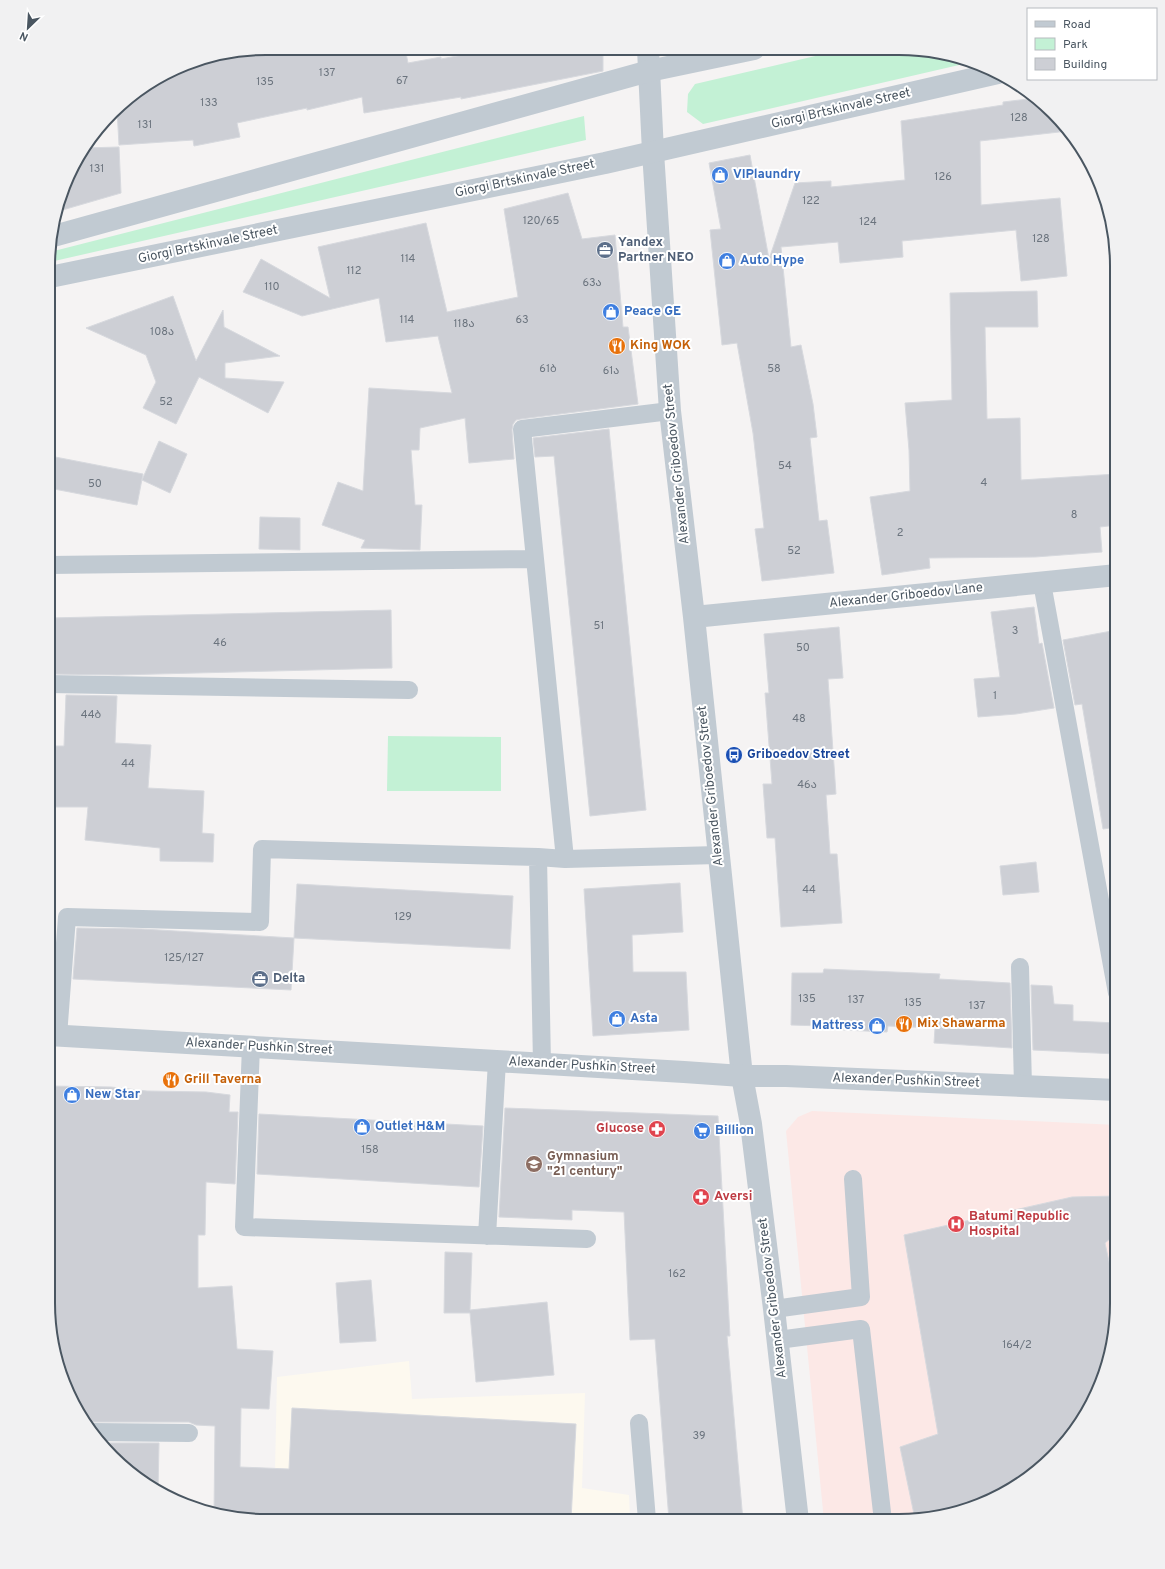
<svg xmlns="http://www.w3.org/2000/svg" width="1165" height="1569" font-family="Overpass,'Noto Sans Georgian',sans-serif">
  <style>
    .commercial { fill: #fdf9ef }
    .medical { fill: #fce8e6 }
    .green { fill: #c3f1d5 }
    .building { fill: #cdcfd5; stroke: #d7d9de }
    .lines { fill: none; stroke-linecap: round; stroke-linejoin: round }
    .service { stroke: #c1cad2; stroke-width: 18 }
    .minor { stroke: #c1cad2; stroke-width: 22 }
    .tertiary { stroke: #c1cad2; stroke-width: 22 }
    .labels { text-anchor: middle; dominant-baseline: central; stroke-width: 4; stroke-linejoin: round; paint-order: stroke }
    .number-label { font-size: 11px; fill: #6b747e }
    .street-label { font-size: 13px; fill: #4a5661; stroke: #fff }
    .shop-label { font-size: 13px; font-weight: bold; fill: #366cbe; stroke: #fff; text-anchor: start }
    .service-label { font-size: 13px; font-weight: bold; fill: #4e5e75; stroke: #fff; text-anchor: start }
    .food-label { font-size: 13px; font-weight: bold; fill: #c56008; stroke: #fff; text-anchor: start }
    .transit-label { font-size: 13px; font-weight: bold; fill: #164399; stroke: #fff; text-anchor: start }
    .health-label { font-size: 13px; font-weight: bold; fill: #be3a42; stroke: #fff; text-anchor: start }
    .education-label { font-size: 13px; font-weight: bold; fill: #785e54; stroke: #fff; text-anchor: start }
    .rim { fill: none; stroke: #4a5661; stroke-width: 2 }
  </style>
  <rect width="100%" height="100%" fill="#f5f3f3"/>
  <path class="commercial" d="M 409,1361 L 412,1399 L 585,1393 L 582,1488 L 629,1495 L 630,1520 L 274,1519 L 277,1377 Z"/>
  <path class="medical" d="M 812,1111 L 1117,1125 L 1117,1317 L 1105,1373 L 1080,1424 L 1043,1467 L 996,1498 L 955,1514 L 899,1521 L 824,1521 L 786,1131 L 798,1117 Z"/>
  <path class="green" d="M 841,50 L 928,50 L 972,62 L 703,124 L 687,112 L 688,94 L 695,84 Z
    M 584,116 L 586,140 L 50,262 L 50,252 Z
    M 388,736 L 501,737 L 501,791 L 387,791 Z"/>
  <path class="building" d="M 266,48 L 405,48 L 408,63 L 441,57 L 441,59 L 494,49 L 603,49 L 603,71 L 461,99 L 461,97 L 364,113 L 362,97 L 307,110 L 307,108 L 237,123 L 240,137 L 194,146 L 193,140 L 119,145 L 117,109 L 122,102 L 181,68 L 237,56 L 237,53 Z
    M 1036,98 L 1063,122 L 1068,131 L 980,141 L 981,205 L 1060,198 L 1067,276 L 1021,281 L 1016,230 L 902,241 L 903,257 L 840,263 L 838,242 L 781,247 L 791,347 L 801,345 L 813,404 L 817,437 L 810,438 L 819,521 L 827,520 L 834,573 L 762,581 L 755,529 L 764,528 L 753,433 L 737,343 L 722,345 L 710,230 L 721,229 L 709,163 L 750,155 L 769,259 L 795,183 L 831,181 L 831,187 L 905,180 L 901,121 L 1003,105 L 1003,102 Z
    M 119,147 L 121,193 L 59,211 L 77,157 L 84,148 Z
    M 568,193 L 582,239 L 615,235 L 623,327 L 628,327 L 638,404 L 521,419 L 516,420 L 513,424 L 512,430 L 514,459 L 469,463 L 465,418 L 420,428 L 419,450 L 411,450 L 415,505 L 422,505 L 420,550 L 361,548 L 365,540 L 322,525 L 338,482 L 363,491 L 369,388 L 452,393 L 438,336 L 386,342 L 379,298 L 302,316 L 243,292 L 261,259 L 330,298 L 318,247 L 426,223 L 447,312 L 518,297 L 504,209 Z
    M 1037,291 L 1038,327 L 985,327 L 987,419 L 1020,418 L 1021,480 L 1117,474 L 1117,525 L 1100,527 L 1102,552 L 1035,557 L 929,558 L 930,568 L 882,575 L 870,497 L 910,491 L 909,450 L 905,403 L 952,400 L 950,293 Z
    M 173,296 L 196,361 L 223,310 L 224,327 L 280,356 L 225,363 L 225,378 L 284,382 L 268,413 L 199,377 L 176,424 L 143,408 L 156,382 L 146,355 L 86,328 Z
    M 609,429 L 646,810 L 590,816 L 554,456 L 535,457 L 533,438 Z
    M 159,441 L 187,454 L 170,493 L 142,480 Z
    M 50,456 L 143,474 L 137,505 L 49,488 Z
    M 260,517 L 300,518 L 300,550 L 259,549 Z
    M 1034,607 L 1039,644 L 1042,643 L 1054,708 L 1016,714 L 978,717 L 974,679 L 1000,677 L 991,612 Z
    M 391,610 L 392,668 L 118,675 L 49,674 L 49,618 Z
    M 839,627 L 843,678 L 828,679 L 836,794 L 826,795 L 830,854 L 837,854 L 842,923 L 781,927 L 775,838 L 767,838 L 763,784 L 772,784 L 765,693 L 769,693 L 764,634 Z
    M 1117,630 L 1117,827 L 1103,829 L 1082,704 L 1075,705 L 1063,640 Z
    M 66,695 L 117,696 L 115,743 L 151,745 L 148,788 L 204,791 L 202,833 L 214,834 L 213,862 L 160,861 L 160,848 L 85,840 L 88,807 L 49,807 L 49,746 L 64,746 Z
    M 1036,862 L 1039,892 L 1003,895 L 1000,866 Z
    M 680,883 L 683,932 L 632,935 L 633,972 L 686,972 L 689,1030 L 593,1036 L 584,889 Z
    M 297,884 L 513,896 L 510,949 L 294,938 Z
    M 77,928 L 142,929 L 294,938 L 291,990 L 73,979 Z
    M 49,939 L 55,939 L 52,978 L 49,978 Z
    M 824,969 L 940,974 L 939,979 L 1010,983 L 1012,1048 L 934,1043 L 935,1028 L 888,1026 L 887,1032 L 822,1029 L 823,1026 L 791,1025 L 792,973 L 823,973 Z
    M 1031,985 L 1052,986 L 1054,1004 L 1073,1005 L 1073,1021 L 1117,1023 L 1117,1054 L 1033,1050 Z
    M 48,1086 L 111,1087 L 147,1091 L 206,1092 L 230,1095 L 229,1112 L 238,1112 L 235,1184 L 206,1182 L 205,1235 L 198,1235 L 198,1288 L 232,1286 L 237,1349 L 273,1351 L 269,1409 L 241,1408 L 240,1467 L 289,1469 L 292,1408 L 576,1424 L 571,1520 L 238,1519 L 214,1514 L 215,1426 L 196,1425 L 189,1422 L 92,1422 L 86,1423 L 71,1400 L 55,1359 L 48,1303 Z
    M 505,1108 L 718,1116 L 730,1336 L 727,1336 L 743,1521 L 669,1520 L 655,1339 L 630,1340 L 624,1212 L 572,1210 L 572,1220 L 499,1217 Z
    M 259,1114 L 483,1126 L 479,1187 L 257,1174 Z
    M 1117,1196 L 1117,1233 L 1105,1243 L 1117,1298 L 1117,1317 L 1105,1373 L 1080,1424 L 1043,1467 L 996,1498 L 955,1514 L 915,1519 L 900,1447 L 938,1434 L 904,1235 L 1072,1197 Z
    M 445,1252 L 472,1253 L 470,1310 L 547,1302 L 554,1375 L 476,1382 L 470,1313 L 444,1313 Z
    M 371,1280 L 376,1341 L 340,1343 L 336,1283 Z
    M 99,1443 L 159,1443 L 158,1491 L 145,1484 L 102,1447 Z"/>
  <g class="lines">
    <path class="service" d="M 49,565 L 534,559
      M 1042,583 L 1117,993
      M 49,684 L 409,690
      M 538,857 L 565,859 L 718,855
      M 565,859 L 522,429 L 670,411
      M 1020,967 L 1023,1086
      M 58,1036 L 67,917 L 260,922 L 262,849 L 538,857 L 542,1064
      M 251,1046 L 244,1227 L 587,1239
      M 487,1236 L 497,1061
      M 774,1309 L 861,1297 L 853,1179
      M 778,1340 L 861,1329 L 883,1521
      M 639,1423 L 647,1520
      M 92,1432 L 189,1433"/>
    <path class="minor" d="M 648,49 L 653,152 L 670,411 L 694,617 L 742,1076 L 751,1124 L 774,1309 L 798,1521
      M 694,617 L 1117,575"/>
    <path class="tertiary" d="M 50,237 L 649,71 L 754,49
      M 50,277 L 605,163 L 998,73
      M 48,1035 L 684,1072 L 742,1076 L 786,1076 L 1117,1090"/>
  </g>
  <defs>
    <g id="shop-disc" transform="scale(0.9)"><circle r="9.5" fill="#3f7fe0" stroke="#fff"/><path d="M-5-2.5h2.3a2.7 3.5 0 0 1 5.4 0H5L5.5 6h-11ZM-1.5-2.5h3a1.5 2.3 0 0 0-3 0Z" fill="#fff"/></g>
    <g id="office-disc" transform="scale(0.9)"><circle r="9.5" fill="#5c6f8a" stroke="#fff"/><path d="M-6-3h4V-5.5h4V-3h4V5H-6ZM-1-4.5V-3h2v-1.5ZM-6 0V1H6V0Z" fill="#fff"/></g>
    <g id="restaurant-disc" transform="scale(0.9)"><circle r="9.5" fill="#e8710a" stroke="#fff"/><path d="M-5-6h1v4h1v-4h1v4h1v-4h1v5L-1.5 .5V6h-2V.5L-5-1ZM5-6V6H3V1.5H1.5Q1.5-4 5-6Z" fill="#fff"/></g>
    <g id="bus-disc" transform="scale(0.9)"><circle r="9.5" fill="#1a4fb4" stroke="#fff"/><path d="M-5-6H5V4H4V6H2V4H-2V6H-4V4H-5ZM-3.5-4V0h7V-4ZM-3.5 1.2v1.5H-2V1.2ZM2 1.2v1.5H3.5V1.2Z" fill="#fff"/></g>
    <g id="pharmacy-disc" transform="scale(0.9)"><circle r="9.5" fill="#e0444e" stroke="#fff"/><path d="M-2-6h4v4h4v4h-4v4h-4v-4h-4v-4h4Z" fill="#fff"/></g>
    <g id="supermarket-disc" transform="scale(0.9)"><circle r="9.5" fill="#3f7fe0" stroke="#fff"/><path d="M-6-5.5h2.5l.6 2H6L4.5 2H-2.5L-4.4-4H-6ZM-1.5 3.2a1.3 1.3 0 1 0 .1 0ZM3 3.2a1.3 1.3 0 1 0 .1 0Z" fill="#fff"/></g>
    <g id="school-disc" transform="scale(0.9)"><circle r="9.5" fill="#8d6e63" stroke="#fff"/><path d="M0-5L7-2L0 1L-7-2ZM-4 1L0 2.5L4 1V4Q0 6-4 4Z" fill="#fff"/></g>
    <g id="hospital-disc" transform="scale(0.9)"><circle r="9.5" fill="#e0444e" stroke="#fff"/><path d="M-5-5h3v3.5h4V-5h3V5h-3V1.5h-4V5h-3Z" fill="#fff"/></g>
  </defs>
  <g fill-rule="evenodd">
    <use href="#shop-disc" x="720" y="175"/>
    <use href="#office-disc" x="605" y="250"/>
    <use href="#shop-disc" x="727" y="261"/>
    <use href="#shop-disc" x="611" y="312"/>
    <use href="#restaurant-disc" x="617" y="346"/>
    <use href="#bus-disc" x="734" y="755"/>
    <use href="#office-disc" x="260" y="979"/>
    <use href="#shop-disc" x="617" y="1019"/>
    <use href="#restaurant-disc" x="904" y="1024"/>
    <use href="#shop-disc" x="877" y="1026"/>
    <use href="#restaurant-disc" x="171" y="1080"/>
    <use href="#shop-disc" x="72" y="1095"/>
    <use href="#shop-disc" x="362" y="1127"/>
    <use href="#pharmacy-disc" x="657" y="1129"/>
    <use href="#supermarket-disc" x="702" y="1131"/>
    <use href="#school-disc" x="534" y="1164"/>
    <use href="#pharmacy-disc" x="701" y="1197"/>
    <use href="#hospital-disc" x="956" y="1224"/>
  </g>
  <g class="labels">
    <g class="number-label">
      <text x="327" y="73">137</text>
      <text x="402" y="81">67</text>
      <text x="265" y="82">135</text>
      <text x="209" y="103">133</text>
      <text x="1019" y="118">128</text>
      <text x="145" y="125">131</text>
      <text x="97" y="169">131</text>
      <text x="943" y="177">126</text>
      <text x="811" y="201">122</text>
      <text x="541" y="221">120/65</text>
      <text x="868" y="222">124</text>
      <text x="1041" y="239">128</text>
      <text x="408" y="259">114</text>
      <text x="354" y="271">112</text>
      <text x="592" y="283">63ა</text>
      <text x="272" y="287">110</text>
      <text x="407" y="320">114</text>
      <text x="522" y="320">63</text>
      <text x="464" y="324">118ა</text>
      <text x="162" y="332">108ა</text>
      <text x="548" y="369">61ბ</text>
      <text x="774" y="369">58</text>
      <text x="611" y="371">61ა</text>
      <text x="166" y="402">52</text>
      <text x="785" y="466">54</text>
      <text x="984" y="483">4</text>
      <text x="95" y="484">50</text>
      <text x="1074" y="515">8</text>
      <text x="900" y="533">2</text>
      <text x="794" y="551">52</text>
      <text x="599" y="626">51</text>
      <text x="1015" y="631">3</text>
      <text x="220" y="643">46</text>
      <text x="803" y="648">50</text>
      <text x="995" y="696">1</text>
      <text x="91" y="715">44ბ</text>
      <text x="799" y="719">48</text>
      <text x="128" y="764">44</text>
      <text x="807" y="785">46ა</text>
      <text x="809" y="890">44</text>
      <text x="403" y="917">129</text>
      <text x="184" y="958">125/127</text>
      <text x="807" y="999">135</text>
      <text x="856" y="1000">137</text>
      <text x="913" y="1003">135</text>
      <text x="977" y="1006">137</text>
      <text x="370" y="1150">158</text>
      <text x="677" y="1274">162</text>
      <text x="1017" y="1345">164/2</text>
      <text x="699" y="1436">39</text>
    </g>
    <g class="street-label">
      <text transform="translate(841 109) rotate(-13)">Giorgi Brtskinvale Street</text>
      <text transform="translate(525 179) rotate(-12)">Giorgi Brtskinvale Street</text>
      <text transform="translate(208 245) rotate(-12)">Giorgi Brtskinvale Street</text>
      <text transform="translate(677 464) rotate(-96)">Alexander Griboedov Street</text>
      <text transform="translate(906 596) rotate(-6)">Alexander Griboedov Lane</text>
      <text transform="translate(711 786) rotate(-96)">Alexander Griboedov Street</text>
      <text transform="translate(259 1047) rotate(3)">Alexander Pushkin Street</text>
      <text transform="translate(582 1066) rotate(3)">Alexander Pushkin Street</text>
      <text transform="translate(906 1081) rotate(2)">Alexander Pushkin Street</text>
      <text transform="translate(773 1298) rotate(-97)">Alexander Griboedov Street</text>
    </g>
    <g class="shop-label">
      <text x="733" y="175">VIPlaundry</text>
      <text x="740" y="261">Auto Hype</text>
      <text x="624" y="312">Peace GE</text>
      <text x="630" y="1019">Asta</text>
      <text x="864" y="1026" text-anchor="end">Mattress</text>
      <text x="85" y="1095">New Star</text>
      <text x="375" y="1127">Outlet H&amp;M</text>
      <text x="715" y="1131">Billion</text>
    </g>
    <g class="service-label">
      <text x="618" y="243">Yandex<tspan x="618" dy="15">Partner NEO</tspan></text>
      <text x="273" y="979">Delta</text>
    </g>
    <g class="food-label">
      <text x="630" y="346">King WOK</text>
      <text x="917" y="1024">Mix Shawarma</text>
      <text x="184" y="1080">Grill Taverna</text>
    </g>
    <g class="transit-label">
      <text x="747" y="755">Griboedov Street</text>
    </g>
    <g class="health-label">
      <text x="644" y="1129" text-anchor="end">Glucose</text>
      <text x="714" y="1197">Aversi</text>
      <text x="969" y="1217">Batumi Republic<tspan x="969" dy="15">Hospital</tspan></text>
    </g>
    <g class="education-label">
      <text x="547" y="1157">Gymnasium<tspan x="547" dy="15">"21 century"</tspan></text>
    </g>
  </g>
  <path d="M0 0H1165V1569H0ZM266 55H899A211 211 0 0 1 1110 266V1303A211 211 0 0 1 899 1514H266A211 211 0 0 1 55 1303V266A211 211 0 0 1 266 55Z" fill="#f1f1f2" fill-rule="evenodd"/>
  <path class="rim" d="M266 55H899A211 211 0 0 1 1110 266V1303A211 211 0 0 1 899 1514H266A211 211 0 0 1 55 1303V266A211 211 0 0 1 266 55Z"/>
  <rect x="1027" y="8" width="130" height="72" fill="#ffffff" stroke="#b7bbc0"/>
  <rect x="1035" y="21" width="20" height="6" fill="#c1cad2" stroke="#b7bbc0"/>
  <text x="1063" y="28" font-size="12" fill="#4a5661">Road</text>
  <rect x="1035" y="38" width="20" height="12" fill="#c3f1d5" stroke="#b7bbc0"/>
  <text x="1063" y="48" font-size="12" fill="#4a5661">Park</text>
  <rect x="1035" y="58" width="20" height="12" fill="#cdcfd5" stroke="#b7bbc0"/>
  <text x="1063" y="68" font-size="12" fill="#4a5661">Building</text>
  <g transform="translate(28 28) rotate(205)" stroke="#ffffff" stroke-width="3" paint-order="stroke">
  <path d="M0-3L7 15L0 10L-7 15Z" fill="#4a5661"/>
  <text y="-6" font-size="11" font-weight="bold" text-anchor="middle" fill="#4a5661">N</text>
  </g>
</svg>
